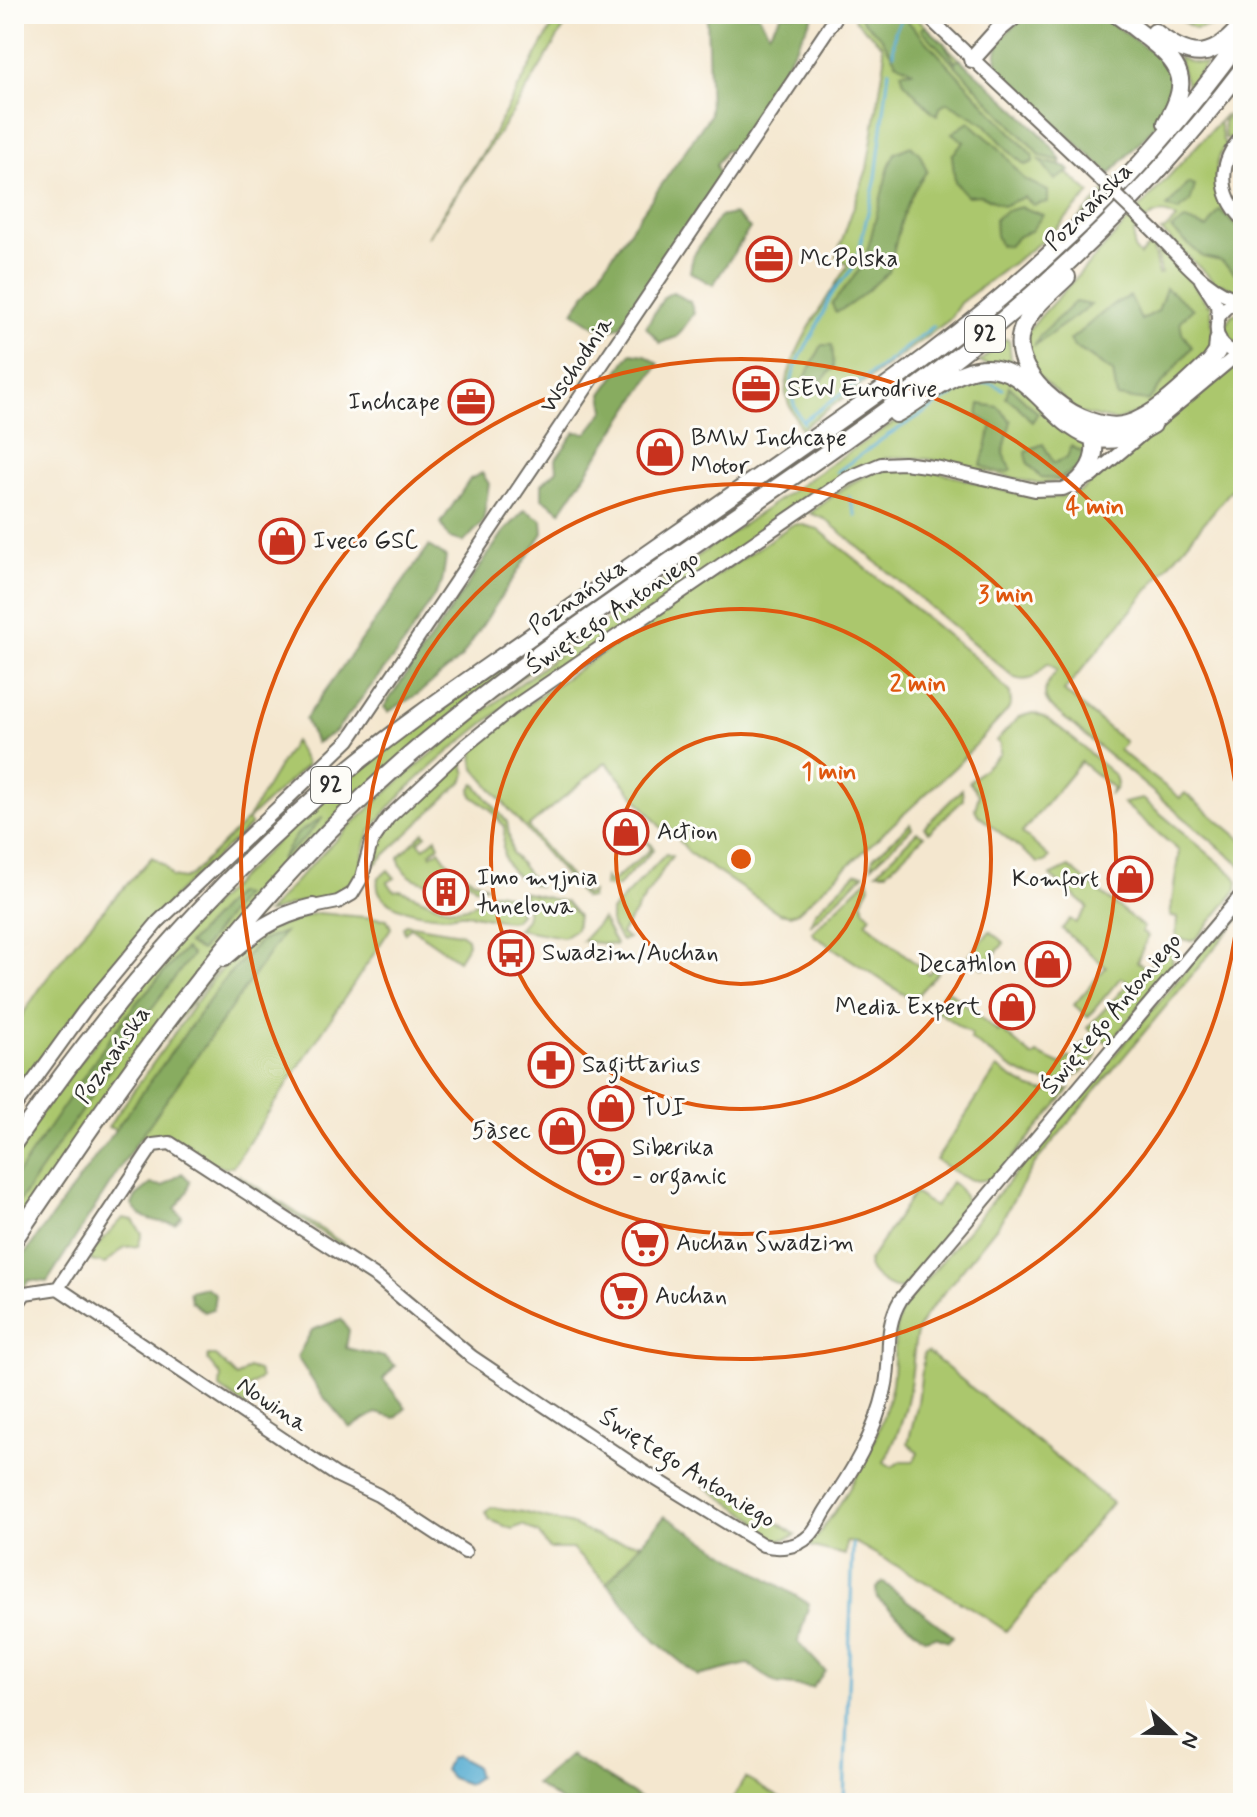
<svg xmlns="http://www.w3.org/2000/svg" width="1257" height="1817" font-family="Mynerve,sans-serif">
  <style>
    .green { fill: #abc76d; stroke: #6b794c; stroke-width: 2 }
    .forest { fill: #88ac60; stroke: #5a6c46; stroke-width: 2 }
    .water { fill: #54acd1; stroke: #406c7e; stroke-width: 2 }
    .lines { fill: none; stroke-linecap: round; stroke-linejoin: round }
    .stream { stroke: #54acd1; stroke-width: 3 }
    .minor-casing { stroke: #716d64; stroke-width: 16 }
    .major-casing { stroke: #716d64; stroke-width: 20 }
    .minor { stroke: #fff; stroke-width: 12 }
    .major { stroke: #fff; stroke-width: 16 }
    .minor-bridge-casing { stroke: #716d64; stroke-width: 16; stroke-linecap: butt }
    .minor-bridge { stroke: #fff; stroke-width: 12 }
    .ring { fill: none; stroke: #df570e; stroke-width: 4 }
    .labels { text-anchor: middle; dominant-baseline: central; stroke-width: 6; stroke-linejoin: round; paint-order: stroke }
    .shield { fill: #fdfcf7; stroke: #6a6a68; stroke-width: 2 }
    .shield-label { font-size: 22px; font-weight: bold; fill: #2b2b2b }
    .street-label { font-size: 24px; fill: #2b2b2b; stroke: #fdfcf7 }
    .poi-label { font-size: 24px; fill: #2b2b2b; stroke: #fdfcf7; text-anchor: start }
    .centre { fill: #df570e; stroke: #fdfcf7; stroke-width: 4 }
    .ring-label { font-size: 24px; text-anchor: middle; font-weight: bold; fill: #df570e; stroke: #fdfcf7; stroke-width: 6; stroke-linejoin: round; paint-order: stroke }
  </style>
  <rect width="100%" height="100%" fill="#fdfcf7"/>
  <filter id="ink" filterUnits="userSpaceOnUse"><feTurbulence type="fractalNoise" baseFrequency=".0125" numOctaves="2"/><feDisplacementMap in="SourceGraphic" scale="16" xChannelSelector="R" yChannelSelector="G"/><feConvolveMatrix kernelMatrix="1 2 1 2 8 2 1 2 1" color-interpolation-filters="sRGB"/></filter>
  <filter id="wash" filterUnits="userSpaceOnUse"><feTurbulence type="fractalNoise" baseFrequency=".006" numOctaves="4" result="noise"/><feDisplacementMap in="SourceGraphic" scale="32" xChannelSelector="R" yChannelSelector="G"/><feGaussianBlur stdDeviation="1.8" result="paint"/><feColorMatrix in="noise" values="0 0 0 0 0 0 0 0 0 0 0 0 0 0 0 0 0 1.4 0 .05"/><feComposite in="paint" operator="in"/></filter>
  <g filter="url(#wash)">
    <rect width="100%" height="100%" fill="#f4e7cf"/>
    <path class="green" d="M 559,14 L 572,14 L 515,109 L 427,238 L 485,149 Z
      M 853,14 L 913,14 L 1049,146 L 1065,171 L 1090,193 L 1051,234 L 960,303 L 949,320 L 801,429 C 797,419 787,405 786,394 C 782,363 831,292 848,265 L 836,257 L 867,169 L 885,60 L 882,45 L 855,20 Z
      M 1170,14 L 1221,14 L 1212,26 L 1195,29 Z
      M 1243,47 L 1243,59 L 1218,93 L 1117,208 L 1009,308 L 330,822 L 14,1234 L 14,1152 L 54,1095 L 177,939 L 297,822 L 410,730 L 980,322 Z
      M 1178,57 L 1190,62 L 1206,64 L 1188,88 Z
      M 1243,99 L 1243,126 L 1229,139 L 1225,138 L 1223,121 Z
      M 1226,114 L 1219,122 L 1223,141 L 1226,143 C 1206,174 1219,205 1243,227 L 1243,293 L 1234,291 L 1222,283 L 1219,286 L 1161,231 L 1165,230 L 1176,219 C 1159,205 1145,219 1134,233 L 1134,249 L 1140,256 L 1152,243 L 1158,274 L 1161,273 L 1156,247 L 1192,283 L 1208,305 L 1211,303 L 1213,342 L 1208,358 L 1143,411 L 1116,421 L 1079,413 L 1032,370 L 1024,342 L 1028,330 Z
      M 1243,152 L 1243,204 C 1232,187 1231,170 1243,152 Z
      M 1243,311 L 1243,345 L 1230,339 L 1225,327 L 1231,315 Z
      M 1006,339 L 1009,340 L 1011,359 L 1024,376 L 979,362 Z
      M 1243,359 L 1243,456 L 1237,463 L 1243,469 L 1243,476 L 1064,691 L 1125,742 L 1119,750 L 1180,798 L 1185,793 L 1243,841 L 1243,867 L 1050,706 C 1039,691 1049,682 1057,670 L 1048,663 C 1038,674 1031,684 1015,678 L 825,519 L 810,513 C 832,498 854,477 880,471 C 948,454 1015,517 1081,491 L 1230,365 Z
      M 972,375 L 1010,378 L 1088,443 L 1089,458 C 1072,478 1062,484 1035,483 C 989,474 932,453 885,458 L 509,704 C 464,739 407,782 373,828 C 360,845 365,876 349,890 C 335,902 313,899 296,903 C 287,906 277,910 267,913 C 387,774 536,670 685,565 C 779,500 873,432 972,375 Z
      M 799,524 L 818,529 L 981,663 L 1010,693 L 1011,704 L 1008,710 L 956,766 L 798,912 L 790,915 L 779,913 L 689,853 L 670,829 L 663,830 L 606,762 L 528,827 L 585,895 L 592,892 L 591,898 L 584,898 L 475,769 L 473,762 L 475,746 L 523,707 L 792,525 Z
      M 1033,713 C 1056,719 1094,758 1114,775 C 1119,783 1117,790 1109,795 L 1113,788 L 1081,762 L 1022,833 L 1049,857 L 1045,862 L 1038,863 L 978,815 L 975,809 L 979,795 L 969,782 L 1000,754 L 1000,744 L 996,741 L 1019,717 Z
      M 294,741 L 307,765 L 247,820 L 251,825 L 178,892 L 125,953 L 64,1029 L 14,1098 L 14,1027 L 45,981 L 79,937 L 152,857 L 165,866 L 172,877 L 184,879 L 190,876 L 247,820 Z
      M 460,758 L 462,760 L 466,774 L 464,780 L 369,870 L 390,824 Z
      M 475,784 L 507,822 L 512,853 L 538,886 C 519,881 502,868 503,845 C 504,838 505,833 504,826 L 490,809 L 472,796 L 471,788 Z
      M 962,789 L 963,800 L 929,832 L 924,827 Z
      M 1143,799 L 1234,875 L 1238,881 L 1237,890 L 1198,937 L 1191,941 L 1176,938 L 1177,918 L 1170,916 L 1179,851 L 1123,803 Z
      M 910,824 L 912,828 L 872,866 L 873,858 Z
      M 424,832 L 426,835 L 418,842 L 424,848 L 436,838 L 439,845 L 430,853 L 431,855 L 439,850 L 453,869 L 486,886 L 476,888 L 470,882 L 452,878 L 449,887 C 430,884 400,881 399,857 Z
      M 917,832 L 924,836 L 887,872 L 877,872 Z
      M 647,842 L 651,844 L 654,849 L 617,887 L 604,886 L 605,877 L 610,883 L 651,849 Z
      M 666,854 L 672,856 L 621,934 L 628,938 L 621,941 L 611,925 L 611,911 Z
      M 1069,867 L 1143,927 L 1142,932 L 1148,936 L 1137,962 L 1147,969 L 1163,949 L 1168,949 L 1172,955 L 1173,967 L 1112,1040 L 1106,1042 L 1087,1028 L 1129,983 L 1121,977 L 1088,1017 L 1074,1005 L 1106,967 L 1062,929 L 1070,919 L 1076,923 L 1088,907 L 1050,876 Z
      M 388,870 L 395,878 L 388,882 L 394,891 L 400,890 C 418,896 442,911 461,908 C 487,906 484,877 518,902 L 520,914 L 514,920 L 508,921 C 494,920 479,915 465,914 C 459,913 453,916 446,916 C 424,915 372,909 378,879 Z
      M 856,873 L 864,874 L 810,925 L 815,912 Z
      M 868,878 L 870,886 L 862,901 L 865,910 L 871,916 L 866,922 L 928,974 L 934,968 L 938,972 L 914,999 L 909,998 L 815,936 L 812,932 Z
      M 522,892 L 566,902 L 578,916 L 576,929 L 563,937 L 517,929 C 533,917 527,906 522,892 Z
      M 1243,902 L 1243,914 L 1035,1163 L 999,1224 L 924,1317 C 911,1339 915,1360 910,1385 C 906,1413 898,1437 884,1462 L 892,1467 L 901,1461 L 914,1461 L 918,1453 L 908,1443 L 918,1402 L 924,1353 L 928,1352 L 1112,1503 L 1006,1631 L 973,1609 L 856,1543 L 846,1542 L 845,1555 L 809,1546 C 844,1504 879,1443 891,1389 C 897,1361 890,1331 904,1306 Z
      M 318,913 L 387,919 L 391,928 L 233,1166 L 226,1168 L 218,1165 L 216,1167 L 167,1138 L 136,1138 L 108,1127 L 212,980 L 233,957 L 259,934 L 305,916 Z
      M 602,919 L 616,944 L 615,945 L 582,941 Z
      M 406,924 L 460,933 L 467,938 L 468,944 L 458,960 L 410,927 L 405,933 L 403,927 Z
      M 990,931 L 1004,943 L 983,968 L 969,956 Z
      M 947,989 L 998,1032 L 1001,1030 L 1033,1057 L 1037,1054 L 1062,1065 L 1069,1057 L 1077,1063 L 1084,1055 L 1076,1049 L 1085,1041 L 1096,1049 L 1096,1058 C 1051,1109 1014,1068 970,1039 L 972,1035 L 934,1009 L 933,1006 Z
      M 997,1068 C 1021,1084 1041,1099 1070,1089 L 999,1174 C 974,1190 958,1174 936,1160 Z
      M 239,1175 L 362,1256 L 358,1257 L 239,1178 Z
      M 951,1182 C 960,1188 967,1196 966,1208 C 963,1224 916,1273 903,1288 C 891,1291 872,1277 868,1266 L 869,1261 L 914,1193 L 935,1207 Z
      M 123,1218 L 133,1220 L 142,1234 L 138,1246 L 125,1247 L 105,1264 L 91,1261 L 90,1254 Z
      M 208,1356 L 216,1356 L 237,1377 L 248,1368 L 258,1371 L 261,1378 L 249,1387 L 247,1407 L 220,1388 L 221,1376 L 208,1361 Z
      M 704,1483 L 713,1488 L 717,1483 L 796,1535 C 781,1543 765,1542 754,1528 L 756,1520 L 703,1485 Z
      M 491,1507 L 523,1512 L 572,1525 L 606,1540 L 641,1543 L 607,1583 L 572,1549 L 549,1549 L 539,1534 L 523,1525 L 512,1529 L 490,1520 L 486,1512 Z
      M 745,1778 L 788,1803 L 730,1803 Z"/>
    <path class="forest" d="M 758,14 L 769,33 L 782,14 L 814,14 L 738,149 L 725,151 L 716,165 L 720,177 L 620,327 L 602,331 L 573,312 L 710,115 L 707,15 Z
      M 860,14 L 901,14 L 1033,156 L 1033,162 L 1025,165 L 1011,153 L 985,124 L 947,102 L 941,106 L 937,115 L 932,112 L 904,82 L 901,72 L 912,71 L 896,62 L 881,37 L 862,20 Z
      M 1032,14 L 1100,14 L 1159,58 L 1169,70 L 1173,82 L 1172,96 L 1164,116 L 1110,174 L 999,73 C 989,45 1008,27 1032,14 Z
      M 925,26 L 944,43 L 955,62 L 960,59 C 986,83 1047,133 1061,161 L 1041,156 L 921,29 Z
      M 969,122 L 1000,149 L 1024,179 L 1048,191 L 1048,202 L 1033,205 L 1024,197 L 1003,206 L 981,195 L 967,196 L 955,182 L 952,155 L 964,142 L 952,133 Z
      M 911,146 L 920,154 L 927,171 C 903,201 897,236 889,272 C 876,282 848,310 835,312 L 832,304 L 864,264 L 889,166 L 895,153 Z
      M 1040,160 L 1067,168 L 1070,171 L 1055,180 Z
      M 1188,183 L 1195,186 L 1190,202 L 1178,211 L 1167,207 Z
      M 1021,207 L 1043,215 L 1031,231 L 1019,236 L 1009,246 L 1000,245 L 996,235 L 995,219 L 1006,211 Z
      M 1220,210 L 1243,234 L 1243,280 L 1221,261 L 1203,257 L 1171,229 L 1185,220 L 1207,228 Z
      M 734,214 L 750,228 L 713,285 L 690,272 L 693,256 L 719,217 Z
      M 1166,288 L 1193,309 L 1180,321 L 1182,333 L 1192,347 L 1148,401 L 1117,397 L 1113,372 C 1099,364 1089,354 1074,347 L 1070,340 L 1112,305 L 1130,296 L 1141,320 L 1158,311 Z
      M 673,292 L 690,302 L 694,313 L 677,337 L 660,343 L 646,327 L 664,297 Z
      M 1075,302 L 1091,305 L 1034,346 L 1040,335 Z
      M 822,345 L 832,345 L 834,367 L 821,382 L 806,394 L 800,387 Z
      M 631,353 L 645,355 L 659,364 L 561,511 L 542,498 L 542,484 L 557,470 L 556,459 L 575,432 L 587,433 L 605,410 L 602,394 Z
      M 1009,386 L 1038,413 L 1032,422 L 1017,405 L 1006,398 Z
      M 980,404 L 998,407 L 1011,421 L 1003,454 L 1012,470 C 1003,476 990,470 981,465 L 992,425 L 978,416 Z
      M 1043,444 L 1054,463 L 1067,458 L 1071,446 L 1084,453 L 1080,466 L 1059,479 L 1041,478 L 1027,462 L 1026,451 Z
      M 482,473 L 489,484 L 483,522 L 464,542 L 449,538 L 441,523 L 470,479 Z
      M 525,510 L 542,520 L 543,533 L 461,658 L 418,694 L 388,712 L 384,707 L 503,533 Z
      M 429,546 L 446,557 L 442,583 L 404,644 L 335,732 L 316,743 L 305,719 Z
      M 323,817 L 304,839 L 280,860 L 298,833 Z
      M 236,893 L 243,895 L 201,951 L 188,944 Z
      M 284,932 L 133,1148 L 47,1282 L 29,1280 L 14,1302 L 14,1269 L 227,976 L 260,941 Z
      M 185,949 L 192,955 L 152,1008 L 14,1209 L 14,1179 L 110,1038 L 138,1001 Z
      M 182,1173 L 190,1181 L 188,1191 L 175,1209 L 182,1217 L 175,1224 C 159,1222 141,1221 132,1205 L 136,1196 L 151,1184 L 163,1186 Z
      M 205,1287 L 215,1294 L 213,1309 L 204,1312 L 191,1301 L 189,1291 Z
      M 341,1319 L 349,1330 L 346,1348 L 384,1357 L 395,1366 L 383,1379 L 406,1408 L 395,1418 L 376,1413 L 350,1428 L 322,1395 L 297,1357 L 312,1330 Z
      M 665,1516 L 809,1604 L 798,1642 L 825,1671 L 812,1688 L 777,1684 L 748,1664 L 698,1676 L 655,1641 L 607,1583 Z
      M 883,1582 L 953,1636 L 948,1641 L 936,1636 L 925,1639 L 877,1598 L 876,1588 Z
      M 570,1755 L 648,1803 L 563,1803 L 535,1784 Z"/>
    <path class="water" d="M 456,1756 L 475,1766 L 478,1777 L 468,1784 L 451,1778 L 444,1770 L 449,1759 Z"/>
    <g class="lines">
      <path class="stream" d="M 893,54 L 895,31 L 901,20
        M 803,421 L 882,366 L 934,326
        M 804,423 C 779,389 795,365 814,332 C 822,318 826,301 836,288 C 843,279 850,273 856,263 L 876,178 L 889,70
        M 837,472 L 888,435 L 958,392 L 976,384 L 990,383 L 1003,389
        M 849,497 L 856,516
        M 844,1803 L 853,1544"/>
    </g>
  </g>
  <g filter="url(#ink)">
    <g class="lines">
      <g class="minor-casing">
        <path id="minor" d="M 925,14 L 1086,166
          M 1243,136 C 1218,161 1218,194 1243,219
          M 1155,232 C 1181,257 1206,292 1243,301
          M 1201,280 L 1217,305 L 1218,317
          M 1242,301 C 1208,306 1208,351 1243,354
          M 313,907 L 338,902 L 352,894 L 362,877 L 371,843 L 388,818 L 465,746 L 512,708 L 848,478 L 881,464 L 904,463 L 940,468 L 1035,490 L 1063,489 L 1092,476 L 1233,358 L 1243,354
          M 14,1108 L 84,1011 L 158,922 L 349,740 L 838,14
          M 58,1288 L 153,1145 L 170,1143 L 379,1279 L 472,1357 L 641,1470 L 763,1545 C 778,1549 797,1548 809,1536 C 816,1530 821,1518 826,1510 C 852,1472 875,1434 885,1389 C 893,1356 882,1330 901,1299 L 1243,893
          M 58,1288 L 336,1475 L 378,1495 L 465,1552
          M 14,1309 L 25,1293 L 58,1288"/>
      </g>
      <g class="major-casing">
        <path id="major" d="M 1115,14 C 1128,22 1139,32 1151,41 C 1186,68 1188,86 1166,123
          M 1155,32 C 1192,62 1214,60 1243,23
          M 972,59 L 1000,28 L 1017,14
          M 1067,277 C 1051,293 1027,310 1021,333 C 1008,378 1085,436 1127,424 C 1156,416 1188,382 1210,362 L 1217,352 L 1218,340
          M 896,414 C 922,400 947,375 976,369 C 1046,355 1059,482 1153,425
          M 1074,485 C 1092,470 1099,453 1091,431
          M 224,958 C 254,932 273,916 313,907
          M 14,1143 C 110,1003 218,878 348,770 C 406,722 469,680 530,637 C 619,574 709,511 798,449 C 887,387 976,324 1055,249 C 1125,185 1188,113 1243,36
          M 14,1240 C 136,1060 255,884 423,744 C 598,599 796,485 973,344 C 1075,263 1165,171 1243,68"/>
      </g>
      <use href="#minor" class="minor"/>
      <use href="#major" class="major"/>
      <g class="minor-bridge-casing">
        <path id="minor-bridge" d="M 1086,166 L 1155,232"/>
      </g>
      <use href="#minor-bridge" class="minor-bridge"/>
    </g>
  </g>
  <g class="ring">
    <circle cx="741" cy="859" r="125"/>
    <circle cx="741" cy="859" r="250"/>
    <circle cx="741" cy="859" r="375"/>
    <circle cx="741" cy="859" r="500"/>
  </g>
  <defs>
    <g id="office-ring" transform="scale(2.3)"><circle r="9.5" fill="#fdfcf7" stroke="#c8321e" stroke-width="1.5"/><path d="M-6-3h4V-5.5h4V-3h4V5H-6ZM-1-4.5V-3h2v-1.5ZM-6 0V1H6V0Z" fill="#c8321e"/></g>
    <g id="shop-ring" transform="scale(2.3)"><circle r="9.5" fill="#fdfcf7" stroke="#c8321e" stroke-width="1.5"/><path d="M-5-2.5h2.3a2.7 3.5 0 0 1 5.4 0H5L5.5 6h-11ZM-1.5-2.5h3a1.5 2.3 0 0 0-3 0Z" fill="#c8321e"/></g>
    <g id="building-ring" transform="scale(2.3)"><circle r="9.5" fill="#fdfcf7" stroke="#c8321e" stroke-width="1.5"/><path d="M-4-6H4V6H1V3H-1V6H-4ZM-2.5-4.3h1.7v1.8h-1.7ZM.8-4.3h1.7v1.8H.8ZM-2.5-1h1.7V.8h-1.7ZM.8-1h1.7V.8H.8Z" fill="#c8321e"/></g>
    <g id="bus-ring" transform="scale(2.3)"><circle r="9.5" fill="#fdfcf7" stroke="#c8321e" stroke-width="1.5"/><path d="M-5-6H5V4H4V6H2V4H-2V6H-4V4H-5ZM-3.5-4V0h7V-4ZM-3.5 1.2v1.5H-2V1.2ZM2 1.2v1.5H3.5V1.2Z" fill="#c8321e"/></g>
    <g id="pharmacy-ring" transform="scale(2.3)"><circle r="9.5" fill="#fdfcf7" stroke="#c8321e" stroke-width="1.5"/><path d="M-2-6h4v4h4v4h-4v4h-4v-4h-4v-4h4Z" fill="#c8321e"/></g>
    <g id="supermarket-ring" transform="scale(2.3)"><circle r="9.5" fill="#fdfcf7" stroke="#c8321e" stroke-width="1.5"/><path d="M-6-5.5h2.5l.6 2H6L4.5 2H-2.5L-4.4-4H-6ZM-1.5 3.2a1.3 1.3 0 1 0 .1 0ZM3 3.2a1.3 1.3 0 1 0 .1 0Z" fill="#c8321e"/></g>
  </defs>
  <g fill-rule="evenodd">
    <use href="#office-ring" x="769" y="259"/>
    <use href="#office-ring" x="756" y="389"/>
    <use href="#office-ring" x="471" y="402"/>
    <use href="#shop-ring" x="660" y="452"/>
    <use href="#shop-ring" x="282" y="541"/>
    <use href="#shop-ring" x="626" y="832"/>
    <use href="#shop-ring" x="1130" y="879"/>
    <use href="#building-ring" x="446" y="892"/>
    <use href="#bus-ring" x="511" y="953"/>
    <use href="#shop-ring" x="1048" y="964"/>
    <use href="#shop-ring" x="1012" y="1007"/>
    <use href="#pharmacy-ring" x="551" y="1065"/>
    <use href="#shop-ring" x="611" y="1108"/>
    <use href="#shop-ring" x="562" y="1131"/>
    <use href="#supermarket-ring" x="601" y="1162"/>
    <use href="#supermarket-ring" x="645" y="1243"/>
    <use href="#supermarket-ring" x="624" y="1296"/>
  </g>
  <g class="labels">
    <g class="shield">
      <rect x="965" y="316" width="40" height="36" rx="6"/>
      <rect x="311" y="767" width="40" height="36" rx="6"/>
    </g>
    <g class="shield-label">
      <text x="985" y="334">92</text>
      <text x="331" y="785">92</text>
    </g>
    <g class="street-label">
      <text transform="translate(1089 207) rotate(-45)">Poznańska</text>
      <text transform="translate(577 365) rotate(-56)">Wschodnia</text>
      <text transform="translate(578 597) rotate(-35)">Poznańska</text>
      <text transform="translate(613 613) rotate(-34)">Świętego Antoniego</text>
      <text transform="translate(1112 1014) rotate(-50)">Świętego Antoniego</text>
      <text transform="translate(113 1055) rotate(-55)">Poznańska</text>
      <text transform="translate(272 1405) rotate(34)">Nowina</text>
      <text transform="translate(687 1469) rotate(32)">Świętego Antoniego</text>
    </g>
    <g class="poi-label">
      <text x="800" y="259">McPolska</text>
      <text x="787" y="389">SEW Eurodrive</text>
      <text x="440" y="402" text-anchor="end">Inchcape</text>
      <text x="691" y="438">BMW Inchcape<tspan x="691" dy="28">Motor</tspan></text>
      <text x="313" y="541">Iveco GSC</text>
      <text x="657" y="832">Action</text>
      <text x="477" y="878">Imo myjnia<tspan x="477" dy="28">tunelowa</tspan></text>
      <text x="1099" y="879" text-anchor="end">Komfort</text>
      <text x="542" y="953">Swadzim/Auchan</text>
      <text x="1017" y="964" text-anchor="end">Decathlon</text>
      <text x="981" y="1007" text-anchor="end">Media Expert</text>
      <text x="582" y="1065">Sagittarius</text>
      <text x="642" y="1108">TUI</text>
      <text x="531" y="1131" text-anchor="end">5àsec</text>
      <text x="632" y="1148">Siberika<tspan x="632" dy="28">- organic</tspan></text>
      <text x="676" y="1243">Auchan Swadzim</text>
      <text x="655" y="1296">Auchan</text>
    </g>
  </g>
  <circle cx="741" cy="859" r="12" class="centre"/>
  <g class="ring-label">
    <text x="1095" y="514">4 min</text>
    <text x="1006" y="602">3 min</text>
    <text x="918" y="691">2 min</text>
    <text x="829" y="779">1 min</text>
  </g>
  <rect width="1257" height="1817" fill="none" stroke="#fdfcf7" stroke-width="48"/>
  <g transform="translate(1173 1733) rotate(112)" stroke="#fdfcf7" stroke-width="6" paint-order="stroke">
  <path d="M0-6L14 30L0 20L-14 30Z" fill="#2b2b2b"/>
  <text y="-12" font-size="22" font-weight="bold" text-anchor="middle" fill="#2b2b2b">N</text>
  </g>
</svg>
